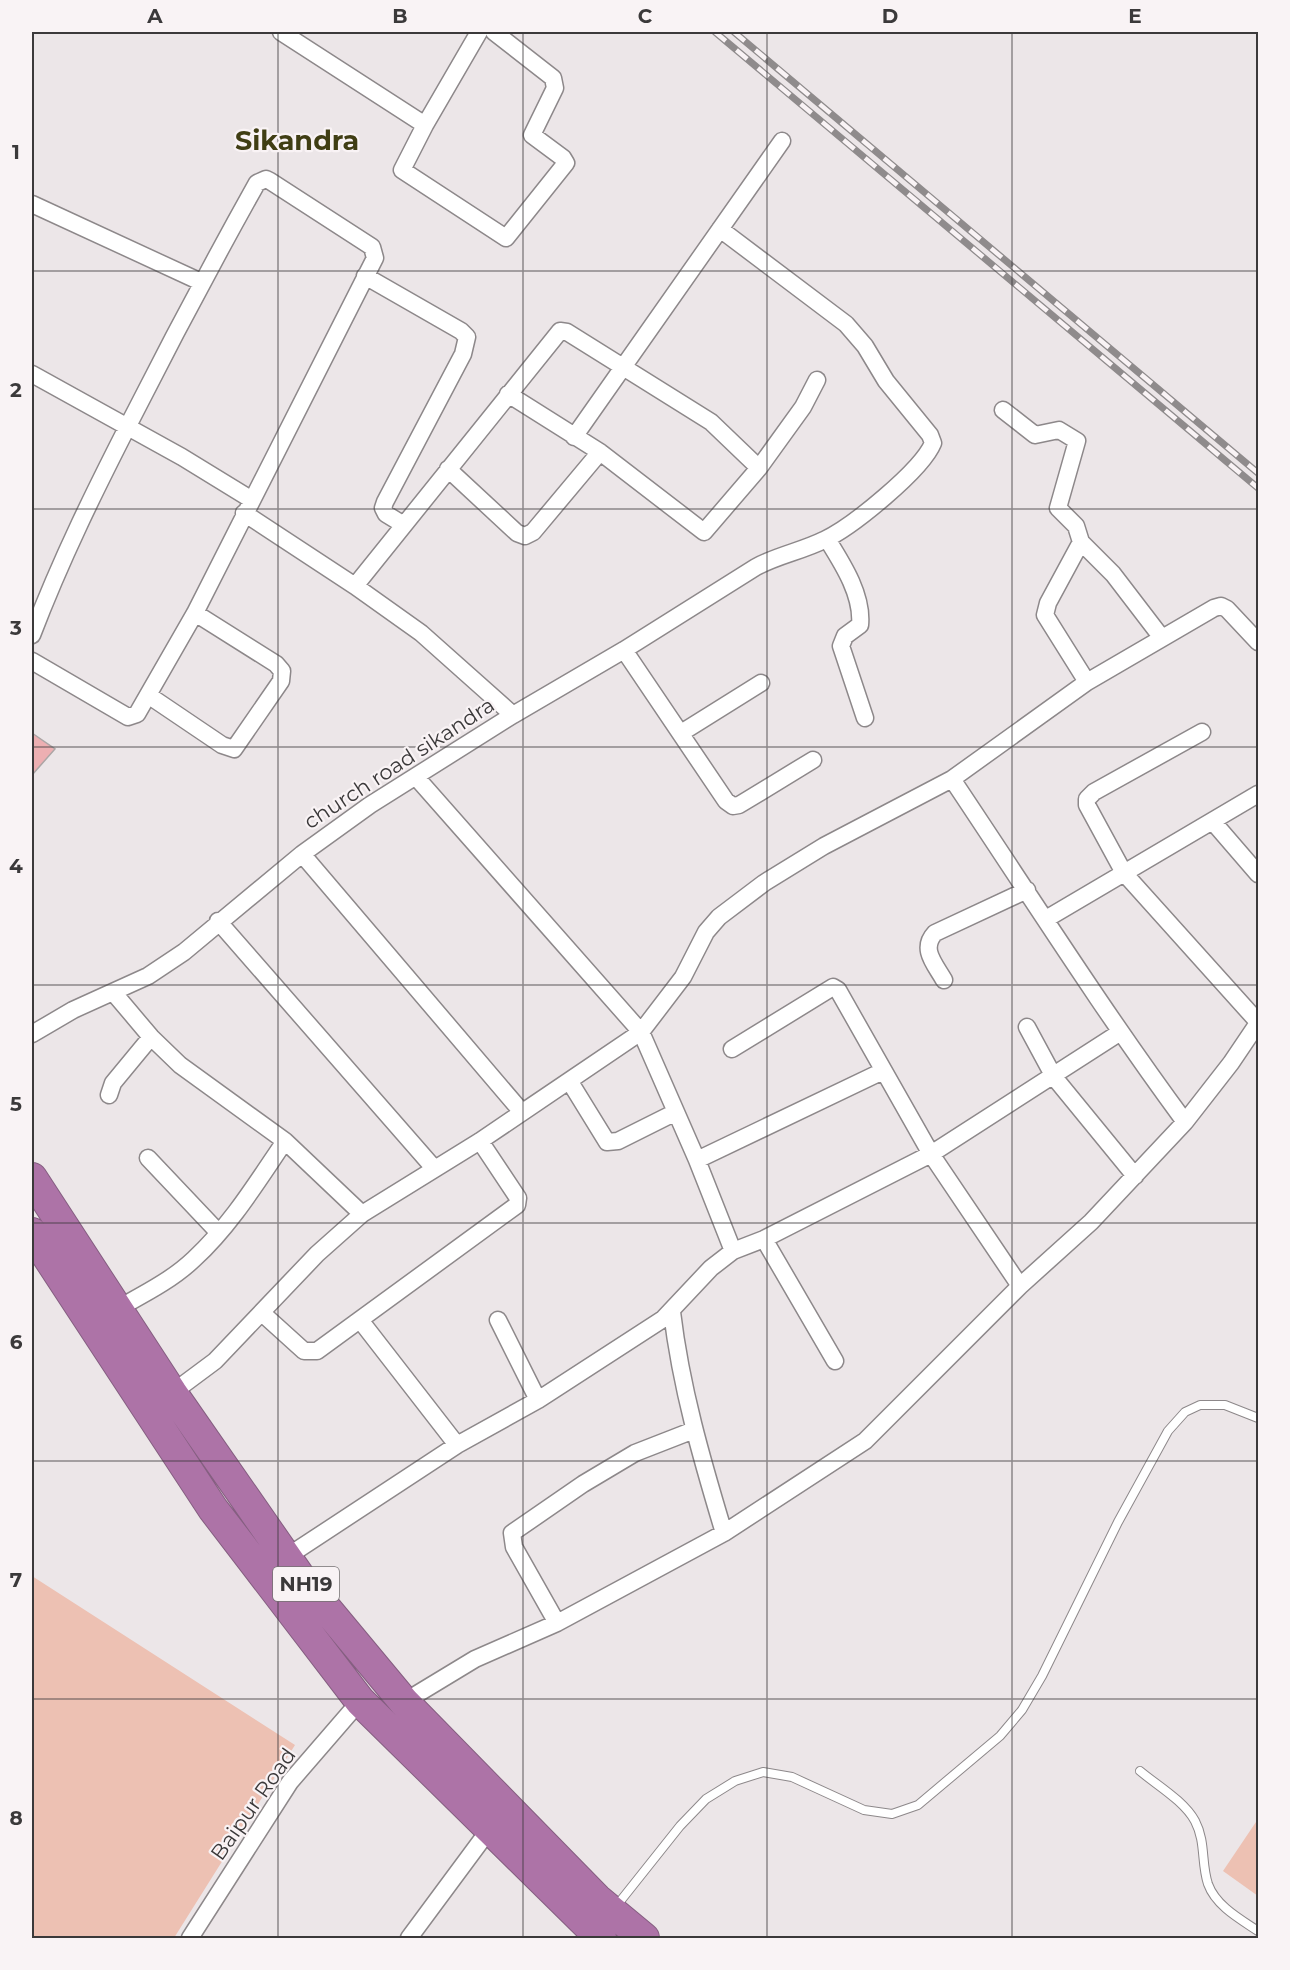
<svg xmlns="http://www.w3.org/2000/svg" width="1290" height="1970" font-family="Montserrat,sans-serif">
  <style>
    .green { fill: #edc1b3 }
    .building { fill: #edafb2; stroke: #aca6a6; stroke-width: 1.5 }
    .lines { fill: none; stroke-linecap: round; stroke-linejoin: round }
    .lane-casing { stroke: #8d888a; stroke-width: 10 }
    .street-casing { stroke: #8d888a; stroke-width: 19 }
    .highway-casing { stroke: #855f81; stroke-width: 32 }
    .lane { stroke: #fff; stroke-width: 8 }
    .street { stroke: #fff; stroke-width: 16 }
    .highway { stroke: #ad73a7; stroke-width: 30 }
    .rail-casing { stroke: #8f8b8c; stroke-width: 7 }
    .rail { stroke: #f9f3f5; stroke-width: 4.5; stroke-dasharray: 14; stroke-linecap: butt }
    .grid { fill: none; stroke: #3b393a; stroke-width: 1.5; stroke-opacity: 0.55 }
    .labels { text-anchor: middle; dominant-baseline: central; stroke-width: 4.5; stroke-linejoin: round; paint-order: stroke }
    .shield { fill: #f9f3f5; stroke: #747172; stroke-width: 1.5 }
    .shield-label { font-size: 20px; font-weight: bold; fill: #3b393a }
    .street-label { font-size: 21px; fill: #3b393a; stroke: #f9f3f5 }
    .district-label { font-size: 27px; font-weight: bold; fill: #403e14; stroke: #f9f3f5 }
    .neatline { fill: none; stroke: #3b393a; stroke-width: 2 }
    .grid-label { font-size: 20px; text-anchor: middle; font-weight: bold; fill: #3b393a }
  </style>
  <rect width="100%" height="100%" fill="#ece6e8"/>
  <path class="green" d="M 32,1576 L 295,1745 L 174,1938 L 32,1938 Z
    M 1258,1819 L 1258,1896 L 1223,1871 Z"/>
  <path class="building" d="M 32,733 L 55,749 L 32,775 Z"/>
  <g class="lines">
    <g class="lane-casing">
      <path id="lane" d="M 1140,1771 C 1158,1786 1184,1801 1195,1821 C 1206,1842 1201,1863 1208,1884 C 1216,1906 1240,1919 1258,1931
        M 614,1909 L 680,1826 L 706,1799 L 735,1781 L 763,1772 L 792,1777 L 864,1810 L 892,1814 L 918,1805 L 1000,1736 L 1022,1710 L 1042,1676 L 1118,1522 L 1168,1431 L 1185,1412 L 1200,1405 L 1225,1405 L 1258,1418"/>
    </g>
    <g class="street-casing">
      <path id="street" d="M 281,32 L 425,125
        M 479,32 L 425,125 L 402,170 L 506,238 L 566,163 L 563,158 L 532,135 L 555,88 L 553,78 L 494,32
        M 32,204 L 201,282
        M 365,276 L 461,331 L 467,337 L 463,354 L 385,502 L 383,508 L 386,514 L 404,525
        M 32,374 L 182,457 L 252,500
        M 508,394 L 600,452 L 704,532 L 759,468
        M 1003,410 L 1035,435 L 1059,430 L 1077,441 L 1058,508 L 1076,526 L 1081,542 L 1048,603 L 1045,615 L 1087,682
        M 574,437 L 782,141
        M 448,469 L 517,533 L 525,536 L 533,532 L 600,452
        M 827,539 C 842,563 863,595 860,625 L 845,636 L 841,646 L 865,718
        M 1081,542 L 1113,574 L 1162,638
        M 355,586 L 560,331 L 567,332 L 711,422 L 759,468 L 803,407 L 817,380
        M 32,635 C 61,559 96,488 133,416 C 173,337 214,260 257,183 L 266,179 L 270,181 L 372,247 L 375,258 L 195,613 L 137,714 L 128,717 L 32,661
        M 624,650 L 726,801 L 733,806 L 739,805 L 813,760
        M 148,695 L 222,745 L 234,749 L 281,681 L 282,671 L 276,664 L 195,613
        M 513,715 L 624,650 L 756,567 C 778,555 802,551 824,540 C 852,527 922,470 933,443 L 930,435 L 886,381 L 865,346 L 846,324 L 720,229
        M 1202,732 L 1094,792 L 1087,799 L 1087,805 L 1124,873 L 1258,1022
        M 681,733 L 761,683
        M 416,777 L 641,1032 L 683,977 L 706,932 L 719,917 L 764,883 L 824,846 L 952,779 L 1087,682 L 1214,608 L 1221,606 L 1227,609 L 1258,642
        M 952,779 C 1029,894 1103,1011 1185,1122
        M 1214,823 L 1258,874
        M 302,854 L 521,1111
        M 1046,919 L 1258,794
        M 218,921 L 433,1167
        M 944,980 C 935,964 920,949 935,933 L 1027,890
        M 113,992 L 151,1037 L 180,1065 L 285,1141 L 362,1214
        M 1027,1027 L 1054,1077 L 1135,1176
        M 32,1034 L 73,1010 L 148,976 L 184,952 L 302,854 L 370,805 L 513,715 L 421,633 L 355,586 L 244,513
        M 732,1049 L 833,987 L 838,990 L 931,1154 L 1020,1286
        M 570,1082 L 607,1142 L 618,1141 L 676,1112
        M 109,1095 L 113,1083 L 151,1037
        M 148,1158 L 219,1233
        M 697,1160 L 883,1071
        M 764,1239 L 835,1361
        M 117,1309 C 144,1294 172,1280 194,1259 C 231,1225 257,1182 285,1141
        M 672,1312 C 681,1388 702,1460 724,1533
        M 262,1313 L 304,1351 L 317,1351 L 517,1205 L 518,1198 L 480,1141
        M 360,1320 L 457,1445
        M 498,1320 L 538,1400
        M 172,1393 L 215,1361 L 317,1254 L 362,1214 L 480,1141 L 641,1032 L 697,1160 L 733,1251
        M 285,1558 L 457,1445 L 538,1400 L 663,1319 L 711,1268 L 733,1251 L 764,1239 L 931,1154 L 1119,1033
        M 557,1623 L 514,1547 L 512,1533 L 583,1484 L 635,1453 L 694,1430
        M 404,1702 L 475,1659 L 557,1623 L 724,1533 L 865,1441 L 1020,1286 L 1091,1222 L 1185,1122 L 1231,1063 L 1258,1023
        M 190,1938 L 290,1782 L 360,1701
        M 409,1938 L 489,1830"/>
    </g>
    <g class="highway-casing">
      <path id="highway" d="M 32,1178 L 172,1393 L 300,1577 L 404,1702 L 597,1899 L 644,1938
        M 32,1233 L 213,1509 L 360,1701 L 601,1938"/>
    </g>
    <use href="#lane" class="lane"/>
    <use href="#street" class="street"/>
    <use href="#highway" class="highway"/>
    <g class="rail-casing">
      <path id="rail" d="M 715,32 L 1258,488
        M 734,32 L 1258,473"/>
    </g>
    <use href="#rail" class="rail"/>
  </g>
  <path class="grid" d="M 278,32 L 278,1938M 523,32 L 523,1938M 767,32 L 767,1938M 1012,32 L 1012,1938M 32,271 L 1258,271M 32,509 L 1258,509M 32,747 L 1258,747M 32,985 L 1258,985M 32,1223 L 1258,1223M 32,1461 L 1258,1461M 32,1699 L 1258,1699"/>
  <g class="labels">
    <rect class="shield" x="273" y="1567" width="66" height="34" rx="4.5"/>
    <g class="shield-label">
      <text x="306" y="1584">NH19</text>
    </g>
    <g class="street-label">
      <text transform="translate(399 763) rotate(-33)">church road sikandra</text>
      <text transform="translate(253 1804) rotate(-55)">Baipur Road</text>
    </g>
    <g class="district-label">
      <text x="297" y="140">Sikandra</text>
    </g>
  </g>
  <rect width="1290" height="1970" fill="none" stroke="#f9f3f5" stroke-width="66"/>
  <rect x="33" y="33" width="1224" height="1904" class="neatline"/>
  <g class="grid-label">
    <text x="155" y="23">A</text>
    <text x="400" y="23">B</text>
    <text x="645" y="23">C</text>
    <text x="890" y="23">D</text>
    <text x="1135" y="23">E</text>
    <text x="16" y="159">1</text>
    <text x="16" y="397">2</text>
    <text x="16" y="635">3</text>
    <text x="16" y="873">4</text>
    <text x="16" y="1111">5</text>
    <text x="16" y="1349">6</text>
    <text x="16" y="1587">7</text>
    <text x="16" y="1825">8</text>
  </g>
</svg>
